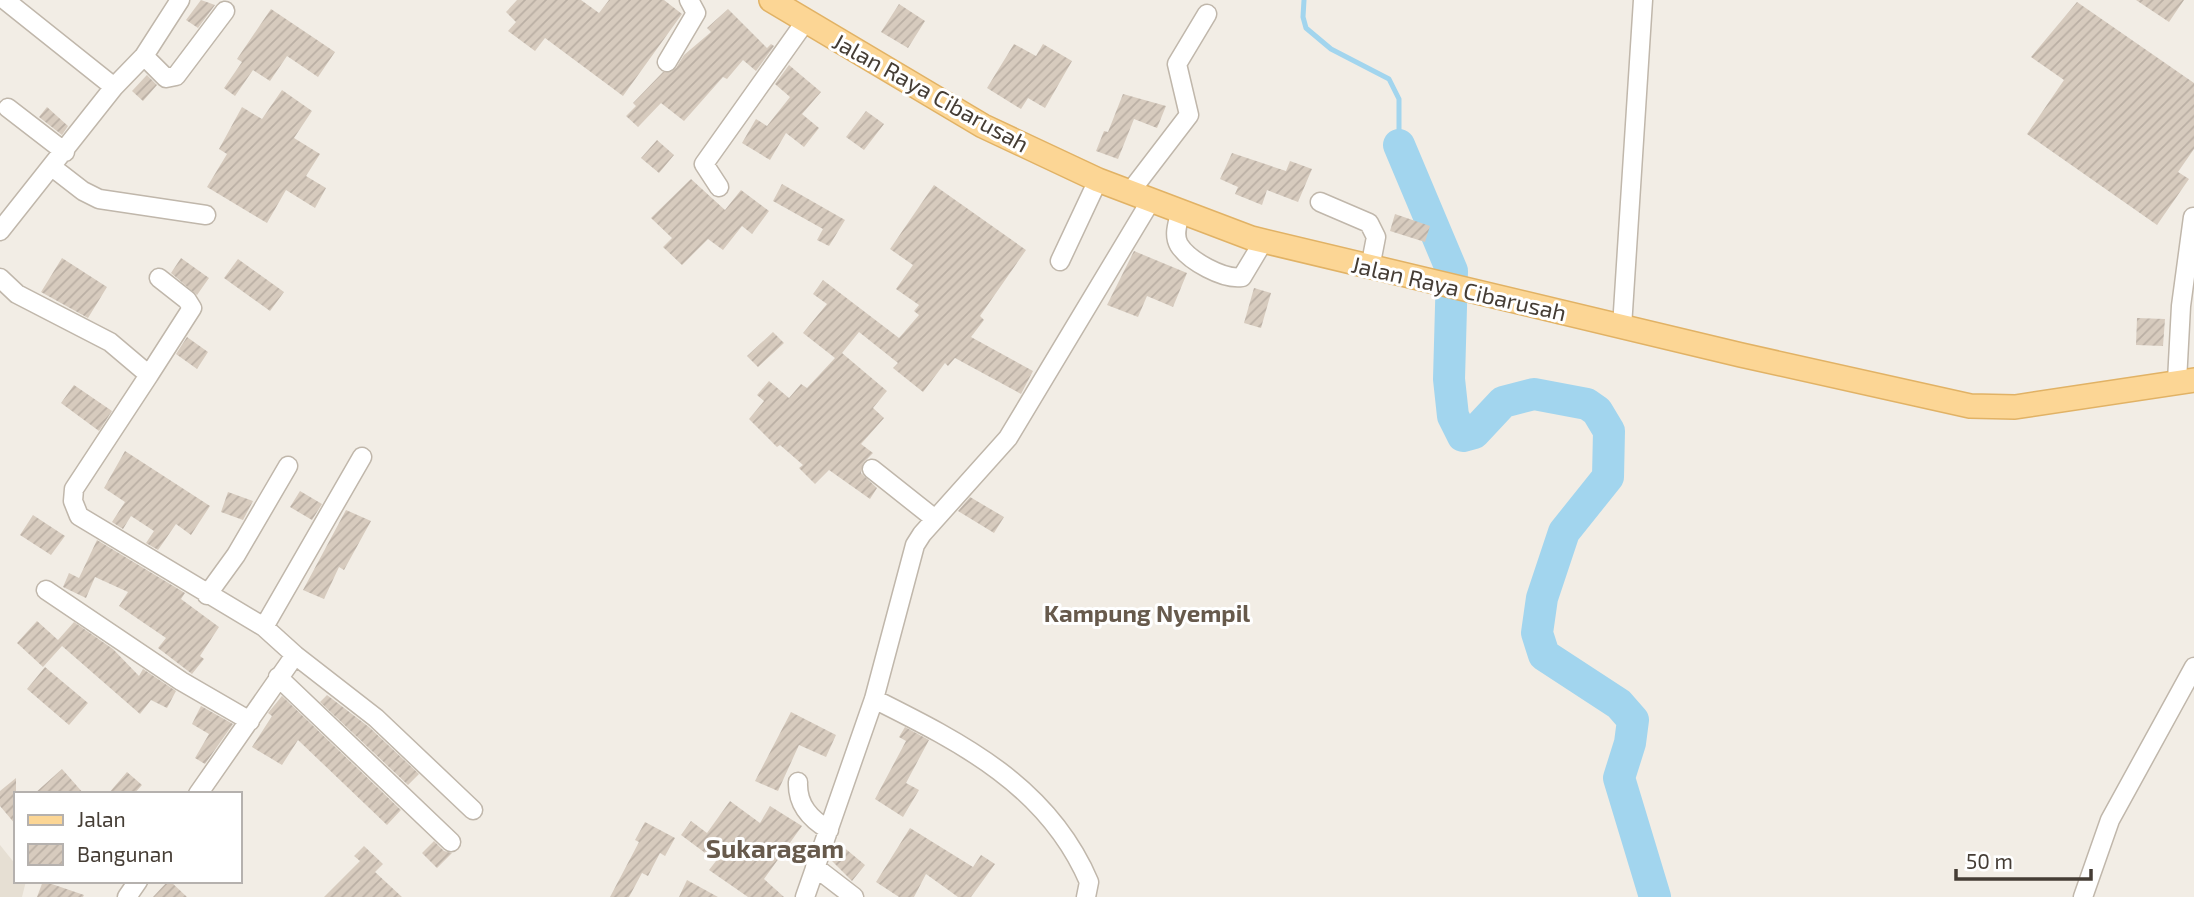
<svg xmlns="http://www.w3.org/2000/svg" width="2194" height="897" font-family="'Exo 2',sans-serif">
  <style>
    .residential { fill: #e6dfd3 }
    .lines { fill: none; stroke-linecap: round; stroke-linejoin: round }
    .stream { stroke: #a2d5ee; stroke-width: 5 }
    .river { stroke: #a2d5ee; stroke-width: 32 }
    .building { fill: url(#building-hatch) }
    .minor-casing { stroke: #c0b7ab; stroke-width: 21 }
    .major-casing { stroke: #e1b265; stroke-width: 26 }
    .minor { stroke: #fff; stroke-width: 18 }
    .major { stroke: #fcd695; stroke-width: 23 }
    .labels { text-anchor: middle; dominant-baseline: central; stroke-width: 6; stroke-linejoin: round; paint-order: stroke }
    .street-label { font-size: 23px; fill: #453d35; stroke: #fff }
    .neighbourhood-label { font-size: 24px; font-weight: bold; fill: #675a4c; stroke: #fff }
    .quarter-label { font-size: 26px; font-weight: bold; fill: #675a4c; stroke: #fff }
  </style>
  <defs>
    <pattern id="building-hatch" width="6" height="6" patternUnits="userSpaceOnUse" patternTransform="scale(1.75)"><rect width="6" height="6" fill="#d7cbbe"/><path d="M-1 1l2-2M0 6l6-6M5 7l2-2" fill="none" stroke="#baafa4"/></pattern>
  </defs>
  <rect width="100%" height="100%" fill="#f2ede5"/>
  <path class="residential" d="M 0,845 L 16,865 L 16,881 L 26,881 L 22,897 L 0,897 Z"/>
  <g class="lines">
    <path class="stream" d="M 1304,0 L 1303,17 L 1306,28 L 1331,49 L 1389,79 L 1399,99 L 1399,145"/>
    <path class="river" d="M 1399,145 L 1452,271 L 1449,379 L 1453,416 L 1463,436 L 1474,433 L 1503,402 L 1534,394 L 1587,404 L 1597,411 L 1609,431 L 1608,477 L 1564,532 L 1542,598 L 1537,633 L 1544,655 L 1619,704 L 1633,720 L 1630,743 L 1619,778 L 1655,897"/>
  </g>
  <path class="building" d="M 201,0 L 215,5 L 198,28 L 186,20 Z
    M 517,0 L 581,0 L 599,13 L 609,0 L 664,0 L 682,14 L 623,96 L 545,38 L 535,51 L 508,31 L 516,22 L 506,12 Z
    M 2136,0 L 2184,0 L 2169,22 Z
    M 2077,2 L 2194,83 L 2194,149 L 2178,172 L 2189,179 L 2157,225 L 2027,134 L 2064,80 L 2031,57 Z
    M 899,4 L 925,21 L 908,48 L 881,32 Z
    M 271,9 L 335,52 L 318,77 L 287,56 L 270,81 L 253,70 L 235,96 L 224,88 L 242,62 L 237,59 Z
    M 728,9 L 767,48 L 771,44 L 774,46 L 756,71 L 743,60 L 727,79 L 723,77 L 684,121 L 661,103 L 638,127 L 626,116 L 636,106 L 633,103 L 663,72 L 676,68 L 684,55 L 711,32 L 707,28 Z
    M 1014,44 L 1036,56 L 1043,44 L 1072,61 L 1045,108 L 1028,98 L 1021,109 L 987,88 Z
    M 789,65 L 821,92 L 802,114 L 819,128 L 804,147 L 786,133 L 770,160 L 742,143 L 756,119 L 767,126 L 790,97 L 775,84 Z
    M 147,75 L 157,85 L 143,101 L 132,91 Z
    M 282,90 L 312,111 L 294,138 L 320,154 L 306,176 L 326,188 L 315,208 L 286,190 L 267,223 L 207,187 L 227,154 L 219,149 L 242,107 L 262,119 Z
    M 1123,94 L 1166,106 L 1157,128 L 1134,119 L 1118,159 L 1096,151 L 1104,131 L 1108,132 Z
    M 47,107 L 68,126 L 62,135 L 39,117 Z
    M 866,111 L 884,124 L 864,150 L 846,137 Z
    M 657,140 L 674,155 L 659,173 L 641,158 Z
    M 1232,153 L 1286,171 L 1290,161 L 1312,169 L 1298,202 L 1267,190 L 1262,205 L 1235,194 L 1238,187 L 1220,179 Z
    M 691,179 L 725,210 L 741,190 L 769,211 L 752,234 L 742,226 L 723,250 L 708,239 L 682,265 L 663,247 L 672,238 L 651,218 Z
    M 782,184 L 845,220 L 829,246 L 817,240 L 823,229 L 773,201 Z
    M 934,185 L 1026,250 L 980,316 L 984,320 L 971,337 L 1033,371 L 1021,394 L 955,358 L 948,366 L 945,363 L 923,392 L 893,368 L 898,363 L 859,332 L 842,353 L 887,391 L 873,408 L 884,418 L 861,444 L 873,453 L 863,463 L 861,473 L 877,488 L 870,499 L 829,470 L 815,484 L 799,468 L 803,465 L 780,445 L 777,447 L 749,419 L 764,401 L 757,395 L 769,381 L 789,398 L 801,384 L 807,388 L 835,358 L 803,333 L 827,304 L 813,294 L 823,280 L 899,338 L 919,315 L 914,311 L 919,305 L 896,289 L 913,265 L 890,249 Z
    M 1395,214 L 1430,226 L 1425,242 L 1390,231 Z
    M 1134,251 L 1187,273 L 1173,307 L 1147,296 L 1138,317 L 1107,305 Z
    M 62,258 L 107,287 L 88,318 L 41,292 Z
    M 181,258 L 209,278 L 197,295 L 171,273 Z
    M 238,259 L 284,292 L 270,311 L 224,278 Z
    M 1254,288 L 1271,293 L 1261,328 L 1244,323 Z
    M 2137,318 L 2165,319 L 2163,346 L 2136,345 Z
    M 773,332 L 784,343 L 758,367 L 747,356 Z
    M 187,337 L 208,352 L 197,369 L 176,354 Z
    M 74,385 L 112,411 L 99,431 L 61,403 Z
    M 125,451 L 210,506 L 191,535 L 176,524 L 158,550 L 146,543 L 154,531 L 131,516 L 123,529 L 112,522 L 125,502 L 104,488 Z
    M 300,491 L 322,504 L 312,520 L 290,507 Z
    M 228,492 L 253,501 L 243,520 L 221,512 Z
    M 970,497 L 1004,517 L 994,533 L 958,511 Z
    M 346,510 L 371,521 L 344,570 L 339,567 L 324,599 L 303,590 Z
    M 33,515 L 65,536 L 51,555 L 20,535 Z
    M 97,540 L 185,593 L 181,599 L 219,627 L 200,656 L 204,659 L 192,674 L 158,648 L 166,638 L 119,606 L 128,592 L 95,577 L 86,598 L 63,587 L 69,573 L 79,578 Z
    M 37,621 L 58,640 L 74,622 L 113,649 L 139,676 L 143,669 L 176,691 L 167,708 L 151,700 L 140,714 L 62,646 L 43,667 L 17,643 Z
    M 45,667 L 88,703 L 69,725 L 27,689 Z
    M 327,695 L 369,727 L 419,774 L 408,785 L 320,702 Z
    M 282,696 L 401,810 L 387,825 L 298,740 L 282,765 L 252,747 L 272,716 L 268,713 Z
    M 201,706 L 233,724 L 205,764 L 195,758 L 209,734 L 192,724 Z
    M 791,712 L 836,735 L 826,757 L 799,745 L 778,791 L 755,781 Z
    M 905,727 L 929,740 L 906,783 L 919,790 L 903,817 L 875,799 L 906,741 L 899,737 Z
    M 62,769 L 84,794 L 34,794 Z
    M 127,772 L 142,785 L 134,794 L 108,794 Z
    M 16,778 L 16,825 L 0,806 L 0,791 Z
    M 730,801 L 760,823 L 770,806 L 802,826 L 764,879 L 784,897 L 748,897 L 709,870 L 716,861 L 681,835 L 691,821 L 707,833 Z
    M 645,822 L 675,838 L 665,856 L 660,853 L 648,876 L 642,873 L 629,897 L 610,897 L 639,842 L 635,840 Z
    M 910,828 L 973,867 L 981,855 L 995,864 L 971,897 L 958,897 L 926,874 L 914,897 L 899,897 L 876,882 Z
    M 434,841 L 444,851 L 452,853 L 437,868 L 422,853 Z
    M 841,845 L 865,865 L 852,881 L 830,859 Z
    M 364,846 L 383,864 L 375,872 L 402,897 L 324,897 L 360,861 L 354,856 Z
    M 687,880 L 718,897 L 679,897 Z
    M 43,881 L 84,895 L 83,897 L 37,897 Z
    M 168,881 L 170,881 L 187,897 L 153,897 Z"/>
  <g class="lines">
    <g class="minor-casing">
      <path id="minor" d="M 5,0 L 114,87
        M 144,56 L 166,78 L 176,76 L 225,11
        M 667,62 L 696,13 L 689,0
        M 8,108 L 65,152
        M 52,167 L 83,191 L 99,199 L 206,215
        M 719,187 L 704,164 L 805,22
        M 1130,192 L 1189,115 L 1177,64 L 1207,14
        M 1320,202 L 1369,223 L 1376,237 L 1370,268
        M 1180,213 C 1178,223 1173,235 1179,245 C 1189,261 1224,280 1242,277 L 1263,242
        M 0,231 L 114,87 L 144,56 L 180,0
        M 1060,261 L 1098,180
        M 0,278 L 17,294 L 110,342 L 149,375 L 74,489 L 73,501 L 79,516 L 264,627 L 295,655 L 198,794
        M 1622,327 L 1643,0
        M 149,375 L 192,308 L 187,300 L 159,278
        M 2177,381 L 2181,306 L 2193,217
        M 872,469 L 935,519
        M 46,590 L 181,681 L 250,721
        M 207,595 L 236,555 L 288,466
        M 264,627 L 362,457
        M 295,655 L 376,718 L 473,810
        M 278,677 L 451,842
        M 874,699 C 962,743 1048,786 1089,882 L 1086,897
        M 798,782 C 797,805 810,819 829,830
        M 815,867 L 854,897
        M 127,897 L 138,881
        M 805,897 L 874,699 L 915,545 L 922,534 L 1008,438 L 1150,202
        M 2083,897 L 2110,820 L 2194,667"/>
    </g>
    <g class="major-casing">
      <path id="major" d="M 771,0 L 983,126 L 1098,180 L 1251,238 L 1741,355 L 1970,406 L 2015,407 L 2194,380"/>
    </g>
    <use href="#minor" class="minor"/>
    <use href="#major" class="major"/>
  </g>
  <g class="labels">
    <g class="street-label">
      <text transform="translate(931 92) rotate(29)">Jalan Raya Cibarusah</text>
      <text transform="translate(1459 288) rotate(13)">Jalan Raya Cibarusah</text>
    </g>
    <g class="neighbourhood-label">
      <text x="1147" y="612">Kampung Nyempil</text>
    </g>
    <g class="quarter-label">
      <text x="775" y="847">Sukaragam</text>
    </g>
  </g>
  <rect x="14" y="792" width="228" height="91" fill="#ffffff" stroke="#b5b1ae" stroke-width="2"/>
  <rect x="28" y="815" width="35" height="10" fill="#fcd695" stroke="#b5b1ae" stroke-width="2"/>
  <text x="77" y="827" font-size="21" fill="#453d35">Jalan</text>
  <rect x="28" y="844" width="35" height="21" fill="url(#building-hatch)" stroke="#b5b1ae" stroke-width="2"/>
  <text x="77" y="862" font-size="21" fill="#453d35">Bangunan</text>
  <path d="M1956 869v10h135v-10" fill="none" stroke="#453d35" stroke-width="3.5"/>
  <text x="1966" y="869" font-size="21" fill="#453d35" stroke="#ffffff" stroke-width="5" paint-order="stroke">50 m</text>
</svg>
